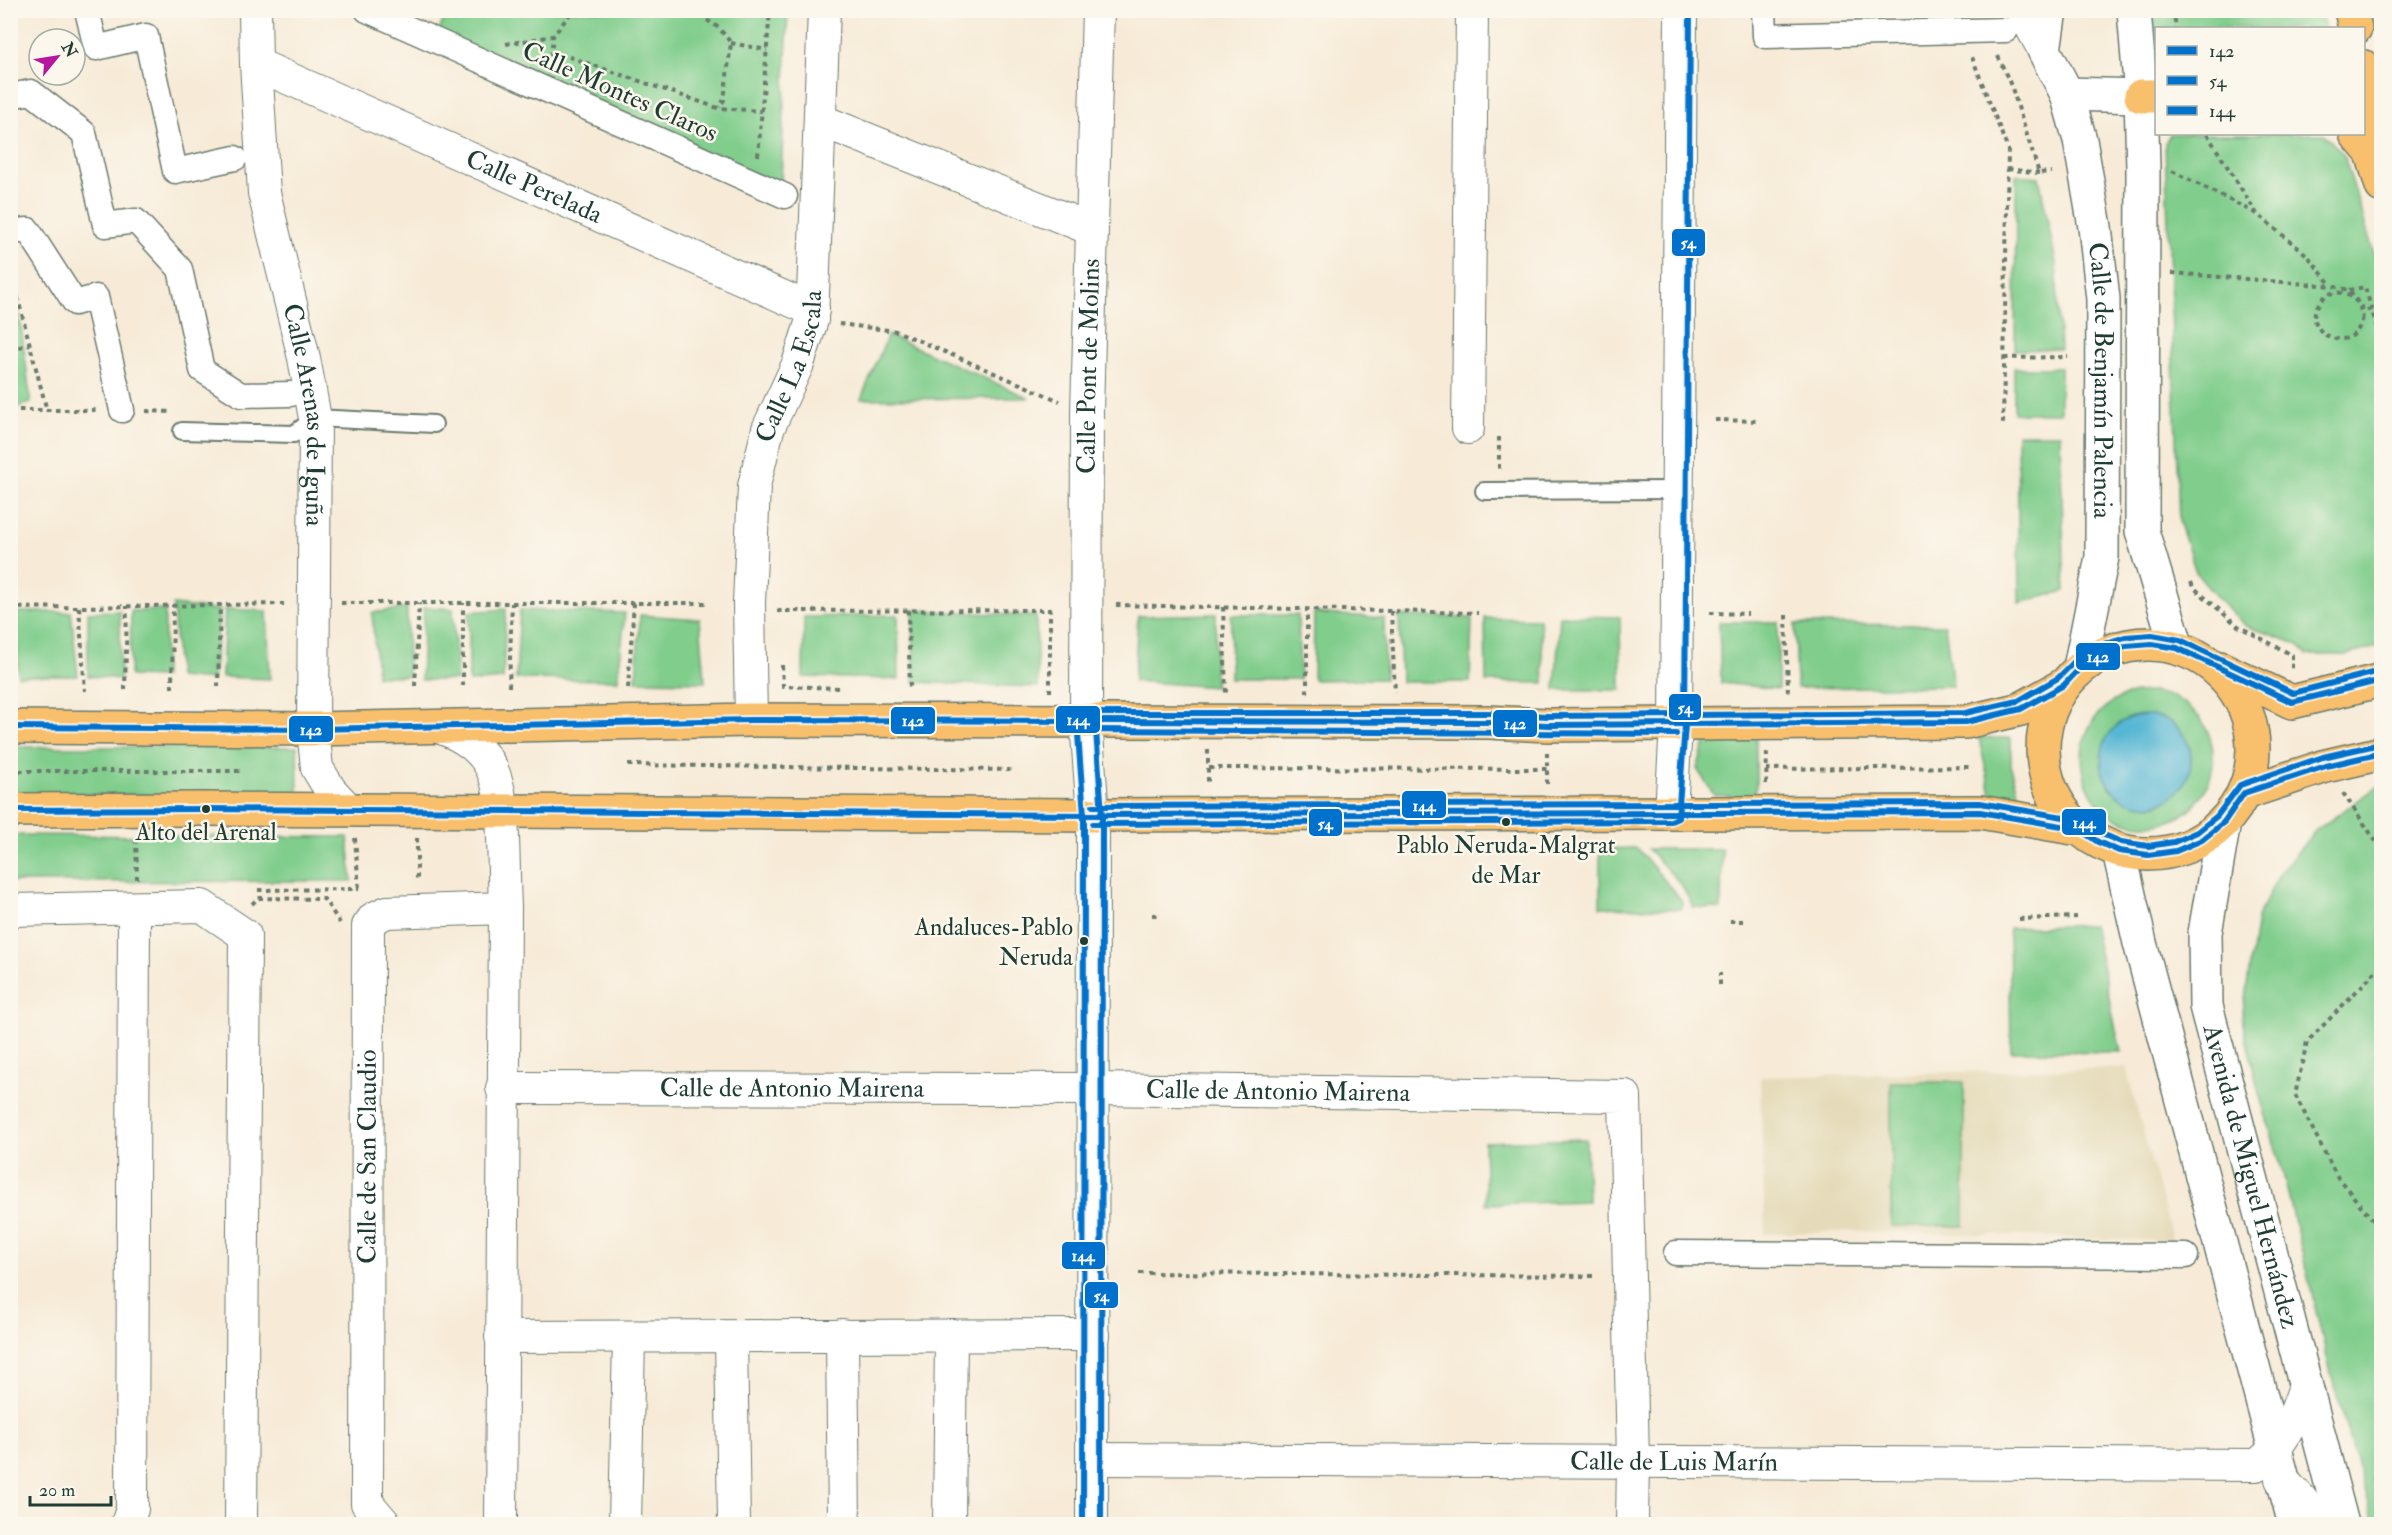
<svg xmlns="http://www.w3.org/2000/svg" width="2392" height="1535" font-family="'IM FELL Double Pica',serif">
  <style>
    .built { fill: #e5dbba }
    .green { fill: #80cd8c; stroke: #508560; stroke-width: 1.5; fill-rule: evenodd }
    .water { fill: #56b7d4; stroke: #3a7a84; stroke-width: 1.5 }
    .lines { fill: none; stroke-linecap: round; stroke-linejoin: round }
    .service-casing { stroke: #6b7a6d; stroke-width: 20 }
    .pedestrian-casing { stroke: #6b7a6d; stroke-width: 27 }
    .minor-casing { stroke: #6b7a6d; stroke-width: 34 }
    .tertiary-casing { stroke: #6b7a6d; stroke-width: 36 }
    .primary-casing { stroke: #6b7a6d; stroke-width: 36 }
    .motorway-casing { stroke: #6b7a6d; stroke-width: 36 }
    .path { stroke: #6b7a6d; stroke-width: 4; stroke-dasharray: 4.5 4.5; stroke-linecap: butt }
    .service { stroke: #fff; stroke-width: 16 }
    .pedestrian { stroke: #fff; stroke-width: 24 }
    .minor { stroke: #fff; stroke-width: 32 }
    .tertiary { stroke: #fff; stroke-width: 33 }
    .primary { stroke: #f8bf6c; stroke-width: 33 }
    .motorway { stroke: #f8bf6c; stroke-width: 33 }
    .path-bridge { stroke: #6b7a6d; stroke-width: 4; stroke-dasharray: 4.5 4.5; stroke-linecap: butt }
    .bus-1-casing { stroke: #fbf7ec; stroke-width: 10 }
    .bus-2-casing { stroke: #fbf7ec; stroke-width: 10 }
    .bus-3-casing { stroke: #fbf7ec; stroke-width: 10 }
    .bus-1 { stroke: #0072ce; stroke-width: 6 }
    .bus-2 { stroke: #0072ce; stroke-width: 6 }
    .bus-3 { stroke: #0072ce; stroke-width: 6 }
    .bus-dot { fill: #1f3d34; stroke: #fbf7ec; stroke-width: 2 }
    .labels { text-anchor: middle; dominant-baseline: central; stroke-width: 5; stroke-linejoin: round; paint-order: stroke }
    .bus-label { font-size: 24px; fill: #1f3d34; stroke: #fbf7ec }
    .street-label { font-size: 26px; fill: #1f3d34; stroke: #fbf7ec }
    .line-badge { stroke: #fbf7ec; stroke-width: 2 }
    .badge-label { font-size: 16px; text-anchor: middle; font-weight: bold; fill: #fff }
  </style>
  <rect width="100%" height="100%" fill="#fbf7ec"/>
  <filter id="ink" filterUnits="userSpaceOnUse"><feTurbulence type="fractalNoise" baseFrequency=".0167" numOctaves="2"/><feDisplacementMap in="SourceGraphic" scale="12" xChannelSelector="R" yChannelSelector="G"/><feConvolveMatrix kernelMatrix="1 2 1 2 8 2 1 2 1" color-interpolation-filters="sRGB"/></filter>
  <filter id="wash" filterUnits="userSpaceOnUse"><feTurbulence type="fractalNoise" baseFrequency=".008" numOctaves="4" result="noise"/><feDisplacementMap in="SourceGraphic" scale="24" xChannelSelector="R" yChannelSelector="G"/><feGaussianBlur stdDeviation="1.35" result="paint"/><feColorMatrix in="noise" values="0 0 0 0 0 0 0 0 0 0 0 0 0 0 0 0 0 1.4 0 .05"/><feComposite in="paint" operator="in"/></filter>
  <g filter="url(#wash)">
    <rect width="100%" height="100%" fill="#f7ebd8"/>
    <path class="built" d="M 2126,1068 L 2173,1241 L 1862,1231 L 1765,1234 L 1760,1077 Z
      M 1939,1520 L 2245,1522 L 2246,1524 L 1939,1524 Z"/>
    <path class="green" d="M 447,11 L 788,11 L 780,205 L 433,45 Z
      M 2154,11 L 2321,11 L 2325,28 L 2156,28 L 2156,58 Z
      M 2170,134 L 2324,134 L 2344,155 L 2381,277 L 2381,646 L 2346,655 L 2307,655 L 2297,644 L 2246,626 L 2220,601 L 2196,572 L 2179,521 L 2165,143 Z
      M 2016,175 L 2039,177 L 2056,263 L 2060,349 L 2015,350 Z
      M 17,295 L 31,403 L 11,409 L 11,296 Z
      M 888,335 L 1029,398 L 861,399 Z
      M 2014,368 L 2060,368 L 2060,413 L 2014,413 Z
      M 2017,434 L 2060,434 L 2065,591 L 2019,603 Z
      M 173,605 L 220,610 L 213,680 L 178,677 Z
      M 424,607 L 453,609 L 457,680 L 421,680 Z
      M 407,608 L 408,676 L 377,676 L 372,613 Z
      M 225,609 L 267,611 L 270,679 L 222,677 Z
      M 506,609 L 503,679 L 469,682 L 469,612 Z
      M 165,610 L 164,677 L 130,676 L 131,611 Z
      M 520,610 L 625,613 L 618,680 L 516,679 Z
      M 913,610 L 1036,616 L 1038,687 L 914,682 Z
      M 120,611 L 120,679 L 88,676 L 88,612 Z
      M 17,612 L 71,612 L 78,676 L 18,676 Z
      M 1314,613 L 1384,618 L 1385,679 L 1313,680 Z
      M 1216,614 L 1215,687 L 1134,681 L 1138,616 Z
      M 640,615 L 700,619 L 705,682 L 636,681 Z
      M 898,615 L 899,679 L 803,677 L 804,617 Z
      M 1231,615 L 1298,615 L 1300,679 L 1230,679 Z
      M 1399,616 L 1472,618 L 1470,682 L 1401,682 Z
      M 1560,616 L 1620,617 L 1621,690 L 1555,690 Z
      M 1485,618 L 1540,619 L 1544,683 L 1486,682 Z
      M 1719,622 L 1778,622 L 1778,689 L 1721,683 Z
      M 1795,624 L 1945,625 L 1953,686 L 1797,688 Z
      M 2153,692 C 2160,694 2169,695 2175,698 C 2216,718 2225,768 2197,802 C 2188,813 2176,820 2162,823 C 2079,842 2048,719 2131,694 C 2138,692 2146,693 2153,692 ZM 2131,717 C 2140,717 2150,715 2159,717 C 2177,720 2193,743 2191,761 C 2191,765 2187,769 2185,773 C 2180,781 2174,795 2167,800 C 2148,812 2112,801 2105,778 C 2103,774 2106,765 2106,760 C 2108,735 2108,729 2131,717 Z
      M 1707,736 L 1756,736 L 1756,790 L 1749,798 L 1714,795 L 1697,769 Z
      M 1979,738 L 2011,738 L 2011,767 L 2020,798 L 1992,798 Z
      M 10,747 L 297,747 L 298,794 L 11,795 Z
      M 2381,784 L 2382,1524 L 2375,1524 L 2334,1386 L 2283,1173 L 2259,1093 L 2242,1019 L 2257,918 L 2280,873 L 2315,831 Z
      M 11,835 L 348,837 L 352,881 L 11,882 Z
      M 1637,848 L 1682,901 L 1681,909 L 1600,907 L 1600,849 Z
      M 1648,849 L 1722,849 L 1721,909 L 1693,907 L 1681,884 Z
      M 2093,925 L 2121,1052 L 2011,1051 L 2009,928 Z
      M 1891,1082 L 1964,1082 L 1964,1226 L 1891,1226 Z
      M 1586,1139 L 1588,1201 L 1486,1204 L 1484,1142 Z"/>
    <path class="water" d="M2101 760a45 45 0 1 1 90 0a45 45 0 1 1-90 0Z"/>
  </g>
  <g filter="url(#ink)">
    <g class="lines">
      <g class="service-casing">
        <path id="service" d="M 182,431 L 294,434 L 315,418 L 434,424
          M 1484,491 L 1678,490"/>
      </g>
      <g class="pedestrian-casing">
        <path id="pedestrian" d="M 87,10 L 96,48 L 146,36 L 175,171 L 235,158
          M 367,10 L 785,196
          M 1764,10 L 1765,36 L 2006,30
          M 10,96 L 31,92 L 84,133 L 105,225 L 136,221 L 180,269 L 202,370 L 241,395 L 291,394
          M 10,232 L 28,230 L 75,303 L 96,297 L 122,410
          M 1676,1253 L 2186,1256"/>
      </g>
      <g class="minor-casing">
        <g id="minor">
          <path id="s1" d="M 255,10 L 256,64 L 264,193 L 304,358 L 315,418 L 313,729 L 317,768 L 331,791 L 349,810"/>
          <path d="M 2022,10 L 2044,50"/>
          <path id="s2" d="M 256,64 L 813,310"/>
          <path d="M 820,120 L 1091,229"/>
          <path d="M 1468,428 L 1472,10"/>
          <path id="s3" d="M 751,720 L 749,603 L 754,486 L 768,429 L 798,364 L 812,320 L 824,10"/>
          <path d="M 439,727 C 497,748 501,782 503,838 C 504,862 504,885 505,908 L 501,1524"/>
          <path d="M 1671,812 L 1676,725 L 1681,10"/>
          <path d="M 10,910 L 202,906 L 245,935 L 241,1524"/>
          <path id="s4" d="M 502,1088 L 1092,1089 L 1625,1096 L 1633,1461 L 1632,1524"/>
          <path d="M 842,1335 L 844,1524"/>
          <path d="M 501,1337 L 1093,1335"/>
          <path d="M 731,1337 L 734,1524"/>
          <path id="s5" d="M 1094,1459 L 2256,1465"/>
          <path d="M 2262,1461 C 2285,1443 2296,1414 2305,1386"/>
          <path d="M 2281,1479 L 2301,1499 L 2319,1524"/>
          <path d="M 127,1524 L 132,1509 L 134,908"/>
          <path id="s6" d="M 385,1524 L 367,1503 L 368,926 L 374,918 L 387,912 L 505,908"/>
          <path d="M 625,1524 L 629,1338"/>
          <path d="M 949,1524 L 951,1335"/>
          <path id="s7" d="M 1092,1524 L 1093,815 L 1086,721 L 1087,412 L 1098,10"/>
        </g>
      </g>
      <g class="tertiary-casing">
        <g id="tertiary">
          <path id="s8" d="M 2050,10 L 2044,50 L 2067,94 L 2080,140 L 2095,227 L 2103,299 L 2102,557 L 2080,668"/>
          <path d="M 2134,10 L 2141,96 L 2143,168 L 2142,531 L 2177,648"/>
          <path d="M 2067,94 L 2141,96"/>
          <path id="s9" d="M 2224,822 L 2205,933 L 2206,1006 L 2342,1524"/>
          <path d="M 2119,851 L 2140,943 L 2295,1524"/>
        </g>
      </g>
      <g class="primary-casing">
        <path id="primary" d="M2043 749a105 105 0 1 1 210 0a105 105 0 1 1-210 0Z
          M 2220,668 L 2292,702 L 2382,680
          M 10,727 L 313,729 L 751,720 L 1488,722 L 1548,725 L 1966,722 L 2021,709 L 2064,685
          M 2244,793 L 2326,766 L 2382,753
          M 10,810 L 205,809 L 1093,815 L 1980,812 L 2079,829"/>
      </g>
      <g class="motorway-casing">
        <path id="motorway" d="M 2351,10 L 2355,28
          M 2364,67 L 2382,147
          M 2141,96 L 2156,96
          M 2356,134 L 2372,153 L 2382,186"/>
      </g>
      <path class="path" d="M 692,10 L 719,28 L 731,43 L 724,100 L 719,107
        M 2173,10 L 2176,28
        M 452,21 L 456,10
        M 731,43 L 767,50
        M 506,44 L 553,36 L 573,10
        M 552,51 L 718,108 L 762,111
        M 1998,56 L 2012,88 L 2039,173 L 2052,172
        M 1972,57 L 2008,150 L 2003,424
        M 550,65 L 553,36
        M 2207,134 L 2257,214 L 2307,255 L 2331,285
        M 758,156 L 770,10
        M 2008,169 L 2039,173
        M 2172,171 L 2257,214
        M 2172,273 L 2332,286 L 2349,290 L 2359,304 L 2363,318
        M 2349,290 L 2365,287 L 2382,345
        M 10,296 L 17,295 L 47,411
        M 839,324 L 896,331 L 1060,401
        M 10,350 L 30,344
        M 2004,358 L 2068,357
        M 10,410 L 97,410
        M 146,411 L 172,412
        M 1715,420 L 1760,421
        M 1499,437 L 1499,469
        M 2191,582 L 2193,587 L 2238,626 L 2292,655 L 2292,671
        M 341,603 L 706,603
        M 1116,605 L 1478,613
        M 79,607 L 85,691
        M 1223,607 L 1226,693
        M 10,608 L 284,604
        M 908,610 L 910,689
        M 1391,611 L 1395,692
        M 779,613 L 779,611 L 1050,610 L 1050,692
        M 1710,613 L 1748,614
        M 1786,615 L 1788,695
        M 782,665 L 783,686 L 838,688
        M 415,686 L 419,603
        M 463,686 L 463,603
        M 218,687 L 220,604
        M 509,687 L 512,603
        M 172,688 L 173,605
        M 628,688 L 634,603
        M 125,690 L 127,606
        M 1307,693 L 1307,609
        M 1208,750 L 1208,784
        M 628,765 L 1014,770
        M 1209,768 L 1547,769
        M 1766,769 L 1973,767
        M 10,771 L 242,771
        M 1547,784 L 1547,753
        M 1766,784 L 1767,752
        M 2343,793 L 2382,850
        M 355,838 L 359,890
        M 417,838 L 417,882
        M 136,839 L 137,879
        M 258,890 L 359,889
        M 252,904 L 258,898 L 324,899 L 340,923
        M 1152,915 L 1161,915
        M 2019,919 L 2077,917
        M 1730,921 L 1743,921
        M 2382,965 L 2307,1042 L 2295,1095 L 2338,1178 L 2382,1231
        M 1720,985 L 1720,973
        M 1139,1273 L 1593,1276
        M 2382,1443 L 2374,1478 L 2382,1506"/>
      <use href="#service" class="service"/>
      <use href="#pedestrian" class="pedestrian"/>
      <use href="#minor" class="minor"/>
      <use href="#tertiary" class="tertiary"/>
      <use href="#primary" class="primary"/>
      <use href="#motorway" class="motorway"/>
      <path class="path-bridge" d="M 2363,318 C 2359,329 2355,338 2342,339 C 2326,341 2308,324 2317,307 C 2329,283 2353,292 2364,311 L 2382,306"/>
      <g class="bus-1-casing">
        <path id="bus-1" d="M 10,727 L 313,729 L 751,720 L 1488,722 L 1548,725 L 1966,722 L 2021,709 L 2064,685 L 2080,668 L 2102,654 L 2126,646 L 2152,644 L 2177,648 L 2292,702 L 2382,680
          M 10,810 L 205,809 L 1093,815 L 1980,812 L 2079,829 L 2098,842 L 2119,851 L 2148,855 L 2176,851 L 2202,840 L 2224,822 L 2244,793 L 2326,766 L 2382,753"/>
      </g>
      <g class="bus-2-casing">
        <path id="bus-2" d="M 1093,824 L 1671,821 L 1678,818 L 1685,725 L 1690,10
          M 1101,1524 L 1102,815 L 1096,730 L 1676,734"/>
      </g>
      <g class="bus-3-casing">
        <path id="bus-3" d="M 1093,806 L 1980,803 L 2081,820 L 2102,834 L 2121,842 L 2148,846 L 2174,842 L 2197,832 L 2217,816 L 2240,785 L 2323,757 L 2380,744
          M 1083,1524 L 1084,815 L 1077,721 L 1081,713 L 1488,713 L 1548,716 L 1965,713 L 2018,701 L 2058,678 L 2075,661 L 2097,646 L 2125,637 L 2152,635 L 2180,640 L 2293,693 L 2380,671"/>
      </g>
      <use href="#bus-1" class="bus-1"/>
      <use href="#bus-2" class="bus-2"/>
      <use href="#bus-3" class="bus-3"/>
    </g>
  </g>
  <g class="bus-dot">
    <circle cx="206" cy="809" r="5"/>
    <circle cx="1506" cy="822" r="5"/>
    <circle cx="1084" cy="941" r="5"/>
  </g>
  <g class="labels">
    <g class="bus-label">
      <text x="206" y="832">Alto del Arenal</text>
      <text x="1506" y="845">Pablo Neruda-Malgrat<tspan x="1506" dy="30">de Mar</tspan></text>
      <text x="1073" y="927" text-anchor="end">Andaluces-Pablo<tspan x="1073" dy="30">Neruda</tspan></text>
    </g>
    <g class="street-label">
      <text transform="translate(620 92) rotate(24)">Calle Montes Claros</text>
      <text stroke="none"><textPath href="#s2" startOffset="304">Calle Perelada</textPath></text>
      <text stroke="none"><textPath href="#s3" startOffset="360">Calle La Escala</textPath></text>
      <text stroke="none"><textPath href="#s7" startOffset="1158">Calle Pont de Molins</textPath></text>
      <text stroke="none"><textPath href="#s8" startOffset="380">Calle de Benjamín Palencia</textPath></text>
      <text stroke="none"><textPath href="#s1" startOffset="410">Calle Arenas de Iguña</textPath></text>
      <text stroke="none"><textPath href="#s4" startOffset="290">Calle de Antonio Mairena</textPath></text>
      <text stroke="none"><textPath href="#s4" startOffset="776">Calle de Antonio Mairena</textPath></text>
      <text stroke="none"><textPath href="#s6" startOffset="374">Calle de San Claudio</textPath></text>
      <text stroke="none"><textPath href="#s9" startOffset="362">Avenida de Miguel Hernández</textPath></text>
      <text stroke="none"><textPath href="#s5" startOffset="580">Calle de Luis Marín</textPath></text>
    </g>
  </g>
  <g class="line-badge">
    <rect x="1671" y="228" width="35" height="29" rx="6" fill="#0072ce"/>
    <rect x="2075" y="642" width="46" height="29" rx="6" fill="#0072ce"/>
    <rect x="1668" y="693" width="34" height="28" rx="6" fill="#0072ce"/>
    <rect x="1055" y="705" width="46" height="29" rx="6" fill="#0072ce"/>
    <rect x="890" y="706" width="46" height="29" rx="6" fill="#0072ce"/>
    <rect x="1492" y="709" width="46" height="29" rx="6" fill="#0072ce"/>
    <rect x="288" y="715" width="46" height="28" rx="6" fill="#0072ce"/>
    <rect x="1401" y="790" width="46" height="29" rx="6" fill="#0072ce"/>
    <rect x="2061" y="808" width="46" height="28" rx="6" fill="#0072ce"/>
    <rect x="1308" y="808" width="35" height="29" rx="6" fill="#0072ce"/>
    <rect x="1061" y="1241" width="45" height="29" rx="6" fill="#0072ce"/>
    <rect x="1084" y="1281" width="35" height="28" rx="6" fill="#0072ce"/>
  </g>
  <g class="badge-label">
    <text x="1688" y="248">54</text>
    <text x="2098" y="662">142</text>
    <text x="1685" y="713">54</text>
    <text x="1078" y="725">144</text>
    <text x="913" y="726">142</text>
    <text x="1515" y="729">142</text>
    <text x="311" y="735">142</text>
    <text x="1424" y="811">144</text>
    <text x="2084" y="828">144</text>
    <text x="1325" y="829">54</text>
    <text x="1083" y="1261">144</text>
    <text x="1101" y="1301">54</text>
  </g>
  <rect width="2392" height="1535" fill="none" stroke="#fbf7ec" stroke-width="36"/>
  <rect x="2155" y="27" width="210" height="108" fill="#fbf7ec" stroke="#a3ada2" stroke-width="1.5"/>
  <rect x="2167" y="46" width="30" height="9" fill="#0072ce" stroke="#a3ada2" stroke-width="1.5"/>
  <text x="2209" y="57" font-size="18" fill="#1f3d34">142</text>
  <rect x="2167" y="76" width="30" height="9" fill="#0072ce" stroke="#a3ada2" stroke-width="1.5"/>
  <text x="2209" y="87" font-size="18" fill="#1f3d34">54</text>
  <rect x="2167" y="106" width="30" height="9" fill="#0072ce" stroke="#a3ada2" stroke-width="1.5"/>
  <text x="2209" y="117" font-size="18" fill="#1f3d34">144</text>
  <g transform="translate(57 57) rotate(60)"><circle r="28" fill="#fbf7ec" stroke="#a3ada2" stroke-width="1.5"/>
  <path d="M0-4.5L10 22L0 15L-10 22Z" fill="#b5179e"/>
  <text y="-9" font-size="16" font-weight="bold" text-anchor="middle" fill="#1f3d34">N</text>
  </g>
  <path d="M30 1496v9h81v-9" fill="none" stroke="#1f3d34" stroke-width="3"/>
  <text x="39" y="1496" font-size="18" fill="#1f3d34" stroke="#fbf7ec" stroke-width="4.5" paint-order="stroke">20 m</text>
</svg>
